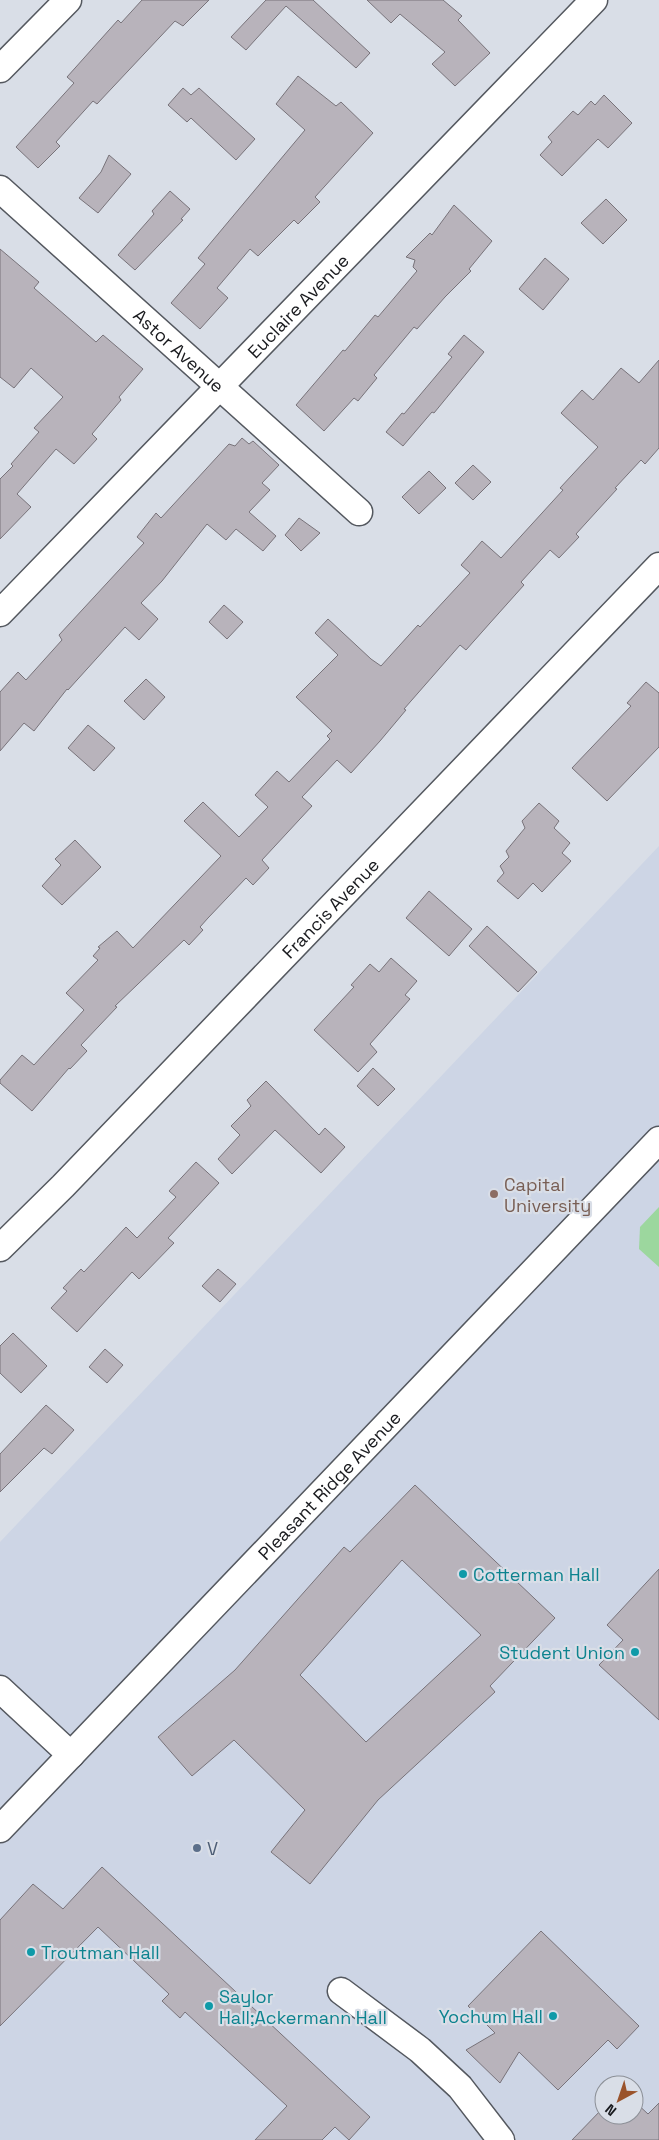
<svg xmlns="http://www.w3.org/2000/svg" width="659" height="2140" font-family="'Space Grotesk',sans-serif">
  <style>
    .built { fill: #cdd5e5; fill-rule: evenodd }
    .green { fill: #9cd79e }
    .building { fill: #b8b3bb; stroke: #78737a; fill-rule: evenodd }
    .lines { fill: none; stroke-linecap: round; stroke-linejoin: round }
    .street-casing { stroke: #54585f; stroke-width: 29 }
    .street { stroke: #fff; stroke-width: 26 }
    .education-dot { fill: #8d6e63; stroke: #d9dee7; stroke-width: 2 }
    .culture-dot { fill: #0f9aa8; stroke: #d9dee7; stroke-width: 2 }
    .service-dot { fill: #5c6f8a; stroke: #d9dee7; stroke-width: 2 }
    .labels { text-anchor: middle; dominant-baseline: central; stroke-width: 4.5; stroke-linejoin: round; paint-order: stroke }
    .street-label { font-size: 18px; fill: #191a1e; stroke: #d9dee7 }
    .education-label { font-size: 18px; fill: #785e54; stroke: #d9dee7; text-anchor: start }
    .culture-label { font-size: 18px; fill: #0d838f; stroke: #d9dee7; text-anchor: start }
    .service-label { font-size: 18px; fill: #4e5e75; stroke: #d9dee7; text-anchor: start }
  </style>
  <rect width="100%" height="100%" fill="#d9dee7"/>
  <path class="built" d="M 659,846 L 659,2140 L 0,2140 L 0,1542 ZM 604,2085 L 634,2085 L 634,2115 L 604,2115 Z"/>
  <path class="green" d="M 659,1207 L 659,1267 L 639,1249 L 640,1227 Z"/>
  <path class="building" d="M 142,0 L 209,0 L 183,26 L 175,21 L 97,104 L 93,101 L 56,142 L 60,146 L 38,168 L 16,147 L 74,83 L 67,77 L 118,20 L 121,23 Z
    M 266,0 L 313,0 L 370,53 L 356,68 L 286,6 L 246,50 L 231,37 Z
    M 367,0 L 443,0 L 462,16 L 458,20 L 490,53 L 455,86 L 432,64 L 445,52 L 400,14 L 391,23 Z
    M 298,76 L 336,106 L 341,102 L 373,133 L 315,197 L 320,202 L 298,224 L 294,220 L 258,256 L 250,249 L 217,288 L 228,298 L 200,329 L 171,303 L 205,264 L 198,258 L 305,130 L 276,104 Z
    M 183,88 L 191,95 L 199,88 L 255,139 L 236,160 L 191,118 L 187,122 L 168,105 Z
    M 604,95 L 632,123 L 608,148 L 598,139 L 562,176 L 540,155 L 552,142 L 548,137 L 573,111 L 578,115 L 591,101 L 595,105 Z
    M 109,155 L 131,174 L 98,213 L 79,198 L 101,172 Z
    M 170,191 L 190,209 L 181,219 L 183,220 L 135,270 L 118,255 L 154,214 L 152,211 Z
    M 606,199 L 627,220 L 603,244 L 581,223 Z
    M 454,205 L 492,241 L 469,269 L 471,271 L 445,297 L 417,329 L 414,327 L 374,375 L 377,378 L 358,401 L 354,398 L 324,431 L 296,405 L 343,350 L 345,351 L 375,315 L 378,317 L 417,271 L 413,267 L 415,260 L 406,257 L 430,233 L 432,235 Z
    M 0,249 L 39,282 L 34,288 L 96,342 L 103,335 L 143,369 L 119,397 L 121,400 L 92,434 L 97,439 L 74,464 L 56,449 L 17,494 L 31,507 L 0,539 L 0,479 L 13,466 L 11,464 L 39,432 L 34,428 L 63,397 L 31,368 L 14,388 L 0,377 Z
    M 545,258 L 569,279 L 543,310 L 519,289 Z
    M 464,335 L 484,352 L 434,413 L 432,412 L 403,446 L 386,432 L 402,413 L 404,414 L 452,357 L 448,354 Z
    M 659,360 L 659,448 L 645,464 L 641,460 L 615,488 L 617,489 L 576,534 L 579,537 L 559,558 L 550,550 L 521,582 L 524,585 L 490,623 L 466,650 L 460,645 L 404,709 L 406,710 L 380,741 L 351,773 L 337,760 L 302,797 L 312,806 L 262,860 L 269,868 L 253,885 L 246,878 L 208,918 L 200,927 L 203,930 L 189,945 L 184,940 L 115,1006 L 117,1007 L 81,1045 L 87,1051 L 70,1069 L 69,1068 L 32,1111 L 0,1083 L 0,1080 L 22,1055 L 34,1065 L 84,1010 L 66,993 L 98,960 L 93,956 L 100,948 L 98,947 L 117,931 L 133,948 L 221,856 L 184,821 L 203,802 L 239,837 L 268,807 L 255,795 L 277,771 L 289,782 L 330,739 L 327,736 L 332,731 L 296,697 L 338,655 L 315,633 L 328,619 L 371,659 L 381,666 L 418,625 L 420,627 L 470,573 L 461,565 L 482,541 L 501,558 L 563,490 L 560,488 L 598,447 L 561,413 L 582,390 L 593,400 L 621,368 L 639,383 Z
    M 242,438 L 249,444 L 253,441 L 279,465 L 262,483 L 270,490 L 249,512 L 276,536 L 263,551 L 236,529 L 226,540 L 207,524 L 162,581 L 141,603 L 158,619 L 139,640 L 125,627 L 68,690 L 67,689 L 34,731 L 24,723 L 0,751 L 0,692 L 18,672 L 26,680 L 62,640 L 59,635 L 144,543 L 137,537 L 156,513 L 161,518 L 229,444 L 235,446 Z
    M 473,465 L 491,482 L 473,500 L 455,483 Z
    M 429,471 L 446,488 L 419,514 L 402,497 Z
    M 299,518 L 320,533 L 301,551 L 285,535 Z
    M 224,605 L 243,622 L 227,639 L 209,622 Z
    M 146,679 L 165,697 L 144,720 L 124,701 Z
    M 646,682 L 659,693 L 659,747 L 607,801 L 572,768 L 631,706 L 627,703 Z
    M 88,725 L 115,748 L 94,771 L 68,748 Z
    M 539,803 L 559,821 L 554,828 L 570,843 L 562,853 L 571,861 L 542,892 L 533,883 L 518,899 L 497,881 L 504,873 L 500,866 L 509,857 L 506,851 L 525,828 L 522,821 Z
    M 75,840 L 101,867 L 62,905 L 42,886 L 61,865 L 55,859 Z
    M 429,891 L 472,929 L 449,956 L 406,918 Z
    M 487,926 L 537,972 L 518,992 L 469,946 Z
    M 391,958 L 417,981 L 405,995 L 410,999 L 370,1044 L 377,1052 L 358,1072 L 314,1030 L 354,987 L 351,985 L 370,964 L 379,972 Z
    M 373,1068 L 395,1089 L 378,1106 L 357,1086 Z
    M 266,1081 L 319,1135 L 325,1128 L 345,1147 L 321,1173 L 275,1130 L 232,1174 L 218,1159 L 240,1135 L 231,1126 L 251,1106 L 247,1100 Z
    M 196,1162 L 219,1183 L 168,1238 L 174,1243 L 139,1279 L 132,1272 L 77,1332 L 51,1308 L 67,1291 L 63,1288 L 81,1269 L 84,1272 L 126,1227 L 137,1238 L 176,1197 L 169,1191 Z
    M 218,1269 L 236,1284 L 220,1302 L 202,1286 Z
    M 13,1333 L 47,1366 L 21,1393 L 0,1373 L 0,1346 Z
    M 105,1349 L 123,1365 L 107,1383 L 89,1367 Z
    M 46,1405 L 74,1430 L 52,1454 L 44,1448 L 0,1492 L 0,1454 Z
    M 415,1485 L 555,1618 L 490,1686 L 495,1692 L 378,1800 L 310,1884 L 271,1852 L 305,1810 L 234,1740 L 192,1776 L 158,1737 L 235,1670 L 344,1547 L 350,1552 ZM 402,1560 L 481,1635 L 366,1742 L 300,1675 Z
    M 659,1569 L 659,1720 L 599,1665 L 623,1640 L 607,1625 Z
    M 102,1867 L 370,2117 L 349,2140 L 335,2127 L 322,2140 L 255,2140 L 287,2106 L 185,2012 L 180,2018 L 162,2001 L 169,1994 L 98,1927 L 0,2026 L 0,1920 L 33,1884 L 63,1909 Z
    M 541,1931 L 639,2026 L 617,2049 L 608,2040 L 558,2090 L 519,2052 L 500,2083 L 466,2050 L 495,2033 L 468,2006 Z
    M 634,2101 L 648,2114 L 659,2103 L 659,2140 L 572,2140 L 604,2107 L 604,2115 L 634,2115 Z"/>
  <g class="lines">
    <g class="street-casing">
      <g id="street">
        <path d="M 0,69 L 68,0"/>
        <path id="s1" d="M 0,189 L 359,512"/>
        <path id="s2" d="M 0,613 L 594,0"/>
        <path id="s3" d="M 0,1248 L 63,1186 L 659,566"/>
        <path d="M 0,1689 L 71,1755"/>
        <path id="s4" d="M 0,1829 L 659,1140"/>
        <path d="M 341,1991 L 420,2050 L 460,2087 L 501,2140"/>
      </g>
    </g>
    <use href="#street" class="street"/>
  </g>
  <circle class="education-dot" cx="494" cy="1194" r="5"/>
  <g class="culture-dot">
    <circle cx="463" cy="1574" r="5"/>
    <circle cx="635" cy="1652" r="5"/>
    <circle cx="31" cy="1952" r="5"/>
    <circle cx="209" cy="2006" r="5"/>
    <circle cx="553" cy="2016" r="5"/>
  </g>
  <circle class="service-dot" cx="197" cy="1848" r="5"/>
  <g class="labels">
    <g class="street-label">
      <text stroke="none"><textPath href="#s2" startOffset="428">Euclaire Avenue</textPath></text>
      <text stroke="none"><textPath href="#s1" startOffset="241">Astor Avenue</textPath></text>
      <text stroke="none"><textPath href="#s3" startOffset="474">Francis Avenue</textPath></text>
      <text stroke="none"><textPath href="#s4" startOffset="476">Pleasant Ridge Avenue</textPath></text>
    </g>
    <g class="education-label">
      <text x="504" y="1184">Capital<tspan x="504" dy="21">University</tspan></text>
    </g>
    <g class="culture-label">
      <text x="473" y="1574">Cotterman Hall</text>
      <text x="625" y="1652" text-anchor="end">Student Union</text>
      <text x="41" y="1952">Troutman Hall</text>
      <text x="219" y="1996">Saylor<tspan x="219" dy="21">Hall;Ackermann Hall</tspan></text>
      <text x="543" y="2016" text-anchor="end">Yochum Hall</text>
    </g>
    <g class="service-label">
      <text x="207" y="1848">V</text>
    </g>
  </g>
  <g transform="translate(619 2100) rotate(220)"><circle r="24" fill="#d9dee7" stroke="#8c9097"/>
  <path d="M0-4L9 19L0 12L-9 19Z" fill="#9a532b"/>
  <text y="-8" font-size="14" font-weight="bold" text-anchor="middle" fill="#191a1e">N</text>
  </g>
</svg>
